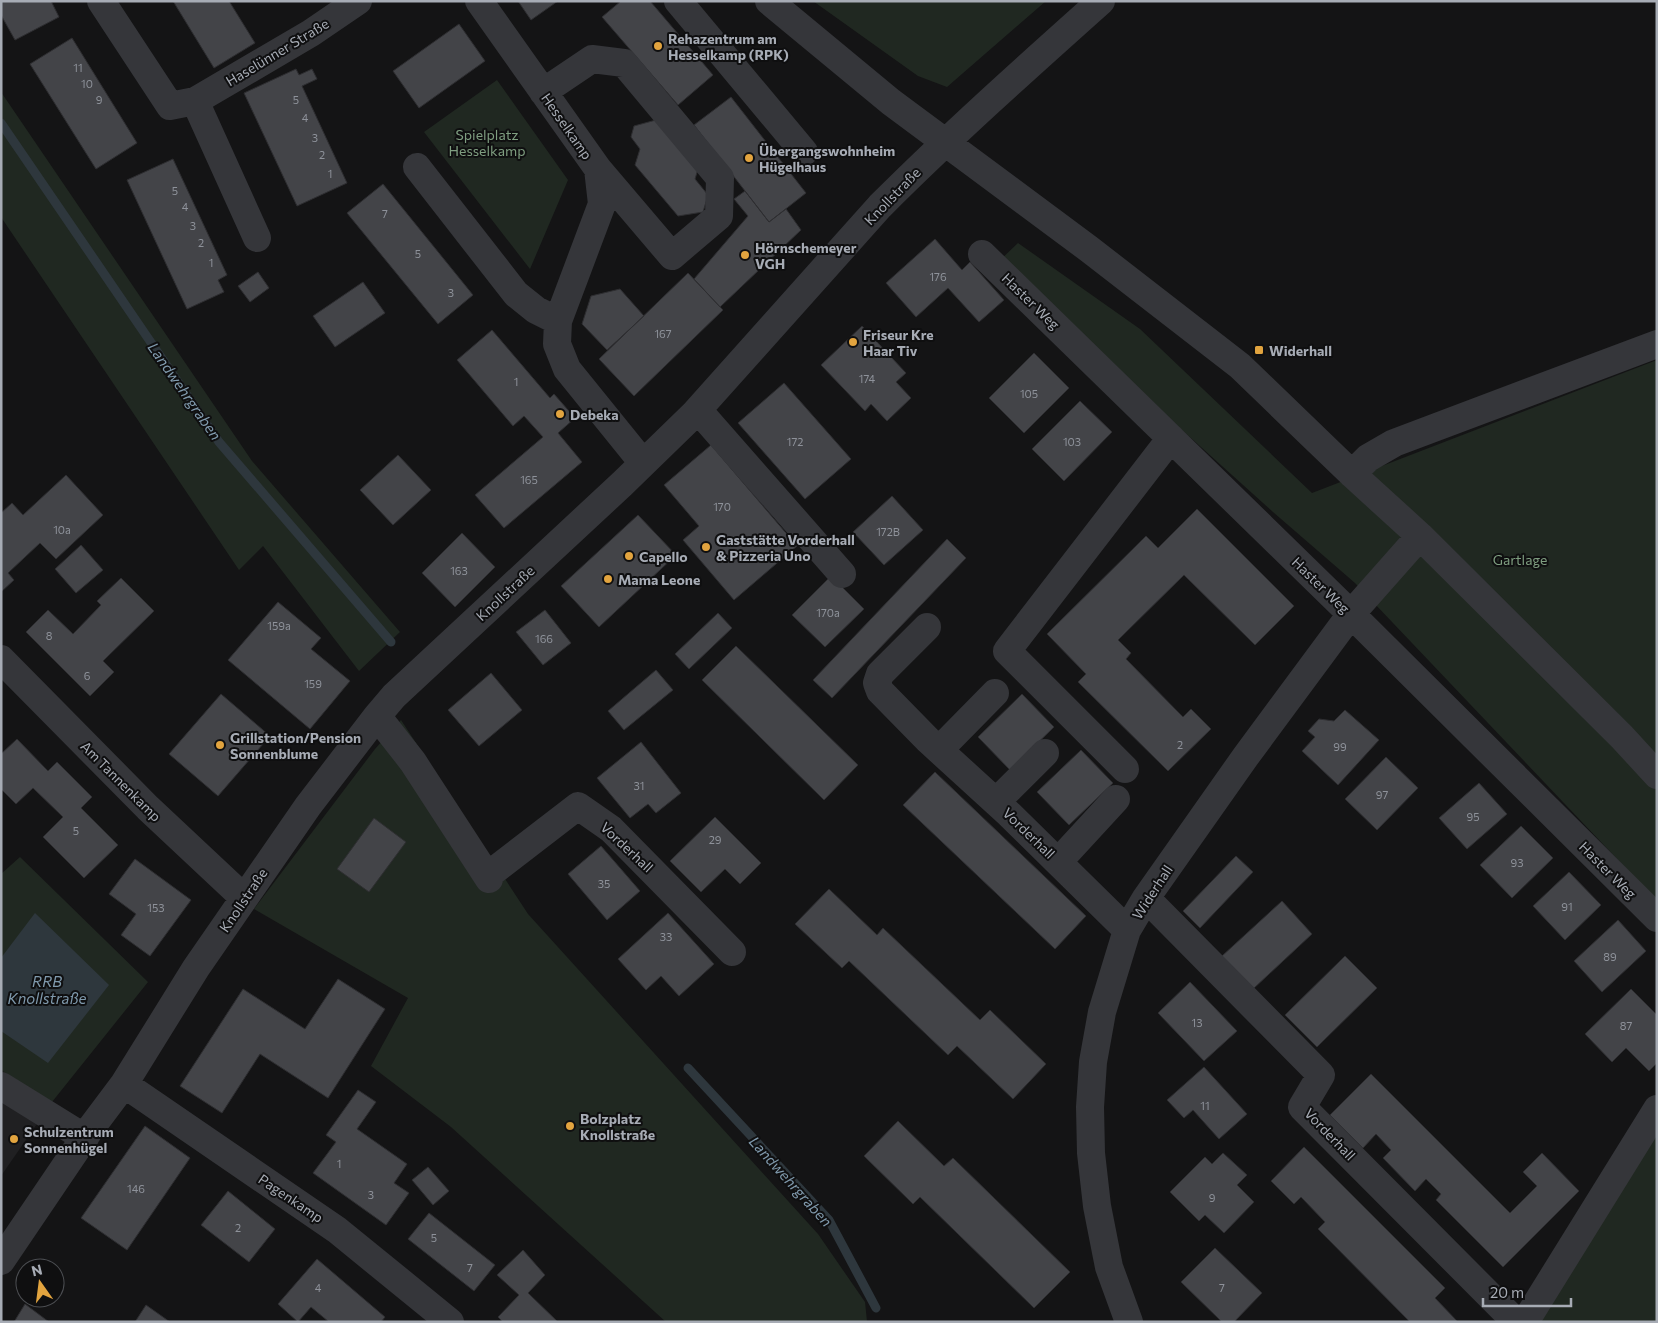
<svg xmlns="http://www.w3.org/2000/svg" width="1658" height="1323" font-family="Commissioner,sans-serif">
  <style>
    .built { fill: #202022 }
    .green { fill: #202821 }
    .water { fill: #2e373d }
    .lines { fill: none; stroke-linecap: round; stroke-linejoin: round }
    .stream { stroke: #2e373d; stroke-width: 9 }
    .building { fill: #434448; stroke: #2e2e31 }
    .minor { stroke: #35363a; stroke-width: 28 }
    .poi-dot { fill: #e2a43f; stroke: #0f0f10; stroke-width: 2 }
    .labels { text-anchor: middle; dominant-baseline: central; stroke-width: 4; stroke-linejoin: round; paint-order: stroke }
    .number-label { font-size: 11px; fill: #8e929a }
    .poi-label { font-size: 14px; font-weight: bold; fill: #a7acb5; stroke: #0f0f10; text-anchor: start }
    .street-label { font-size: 14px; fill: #a7acb5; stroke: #0f0f10 }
    .park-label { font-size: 14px; fill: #7f9e80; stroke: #0f0f10 }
    .water-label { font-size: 15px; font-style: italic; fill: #809aad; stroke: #0f0f10 }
  </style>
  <rect width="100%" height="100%" fill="#141415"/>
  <path class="built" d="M 1,1070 L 52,1102 L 1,1176 Z"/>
  <path class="green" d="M 813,1 L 1046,1 L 947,87 L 918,76 Z
    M 497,80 L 568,180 L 530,269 L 424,132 Z
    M 1,92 L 252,461 L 400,632 L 359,671 L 263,546 L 239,570 L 1,217 Z
    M 1018,243 L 1140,329 L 1312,493 L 1657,360 L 1657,901 L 1355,583 L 1273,512 L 997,263 Z
    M 401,720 L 528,914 L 818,1234 L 865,1302 L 867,1322 L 666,1322 L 451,1127 L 371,1066 L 408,998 L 254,909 L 375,749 Z
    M 20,857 L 148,982 L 52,1102 L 1,1070 L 1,874 Z
    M 1657,1129 L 1657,1322 L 1538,1322 Z"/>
  <path class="water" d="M 35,913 L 109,985 L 48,1063 L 1,1031 L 1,958 Z"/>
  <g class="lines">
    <path class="stream" d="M 1,123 L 219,442 L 391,642
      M 688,1068 L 829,1220 L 876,1308"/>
  </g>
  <path class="building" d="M 1,1 L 51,1 L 59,17 L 15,40 L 1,15 Z
    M 173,1 L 229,1 L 255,43 L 214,68 Z
    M 518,1 L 558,1 L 531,20 Z
    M 621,1 L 650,1 L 713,75 L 678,105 L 602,17 Z
    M 459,24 L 485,61 L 419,108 L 393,71 Z
    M 72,38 L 137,143 L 96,169 L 30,64 Z
    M 296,69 L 299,75 L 312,69 L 317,79 L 302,86 L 347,183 L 297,206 L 244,93 Z
    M 731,97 L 806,193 L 769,222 L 694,125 Z
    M 656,120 L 698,169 L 695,179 L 708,195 L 703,212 L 678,216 L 635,165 L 640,149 L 631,137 L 634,126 Z
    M 173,159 L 227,275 L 218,280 L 224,292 L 187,309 L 127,180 Z
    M 383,184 L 473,295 L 438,324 L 347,213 Z
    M 745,191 L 769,222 L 786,209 L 801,230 L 720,307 L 694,279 L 748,216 L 734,199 Z
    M 935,239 L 962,270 L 970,262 L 1004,300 L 979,322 L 948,288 L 916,317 L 886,283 Z
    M 258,272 L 269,288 L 250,302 L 238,286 Z
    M 688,273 L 723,310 L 634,396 L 599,359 Z
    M 363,282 L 385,313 L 335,347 L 313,316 Z
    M 620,289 L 644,316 L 607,350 L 582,324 L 591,296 Z
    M 862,326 L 906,373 L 896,382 L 911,398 L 887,421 L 871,404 L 865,411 L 821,365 Z
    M 492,330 L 550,398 L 554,394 L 575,418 L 558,433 L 582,462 L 504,528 L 475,495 L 543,437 L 524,416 L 513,426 L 457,360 Z
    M 1034,353 L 1069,388 L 1024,433 L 989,398 Z
    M 784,383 L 851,459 L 805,499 L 738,423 Z
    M 1080,401 L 1112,432 L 1064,481 L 1032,449 Z
    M 711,445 L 797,546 L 734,600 L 683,540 L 699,526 L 664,485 Z
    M 398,455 L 431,490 L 393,525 L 360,490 Z
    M 66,475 L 103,515 L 56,559 L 40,543 L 8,573 L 14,580 L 1,592 L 1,513 L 12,503 L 23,515 Z
    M 892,496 L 923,530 L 884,565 L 853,532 Z
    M 1197,509 L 1294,606 L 1255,645 L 1184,575 L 1118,640 L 1131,653 L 1126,659 L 1183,717 L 1191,709 L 1211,729 L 1168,771 L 1078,682 L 1086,674 L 1047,634 L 1146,536 L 1158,548 Z
    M 638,515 L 676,555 L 599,627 L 561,586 Z
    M 462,533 L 495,567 L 455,607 L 422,573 Z
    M 947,539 L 966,558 L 832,698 L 813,680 Z
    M 81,545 L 103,570 L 76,593 L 55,569 Z
    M 831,576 L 864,609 L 825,647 L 792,615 Z
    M 121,578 L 154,611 L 103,661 L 114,672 L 90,696 L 26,632 L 48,610 L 73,634 L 101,605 L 97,601 Z
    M 278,602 L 321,638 L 311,649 L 350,681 L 310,729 L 228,660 Z
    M 545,610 L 571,643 L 543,665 L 516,632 Z
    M 718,613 L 732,628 L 689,669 L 675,654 Z
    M 736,646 L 858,765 L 824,800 L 702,680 Z
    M 656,670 L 673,690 L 624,730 L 608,711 Z
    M 491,673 L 522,710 L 479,746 L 448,710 Z
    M 221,694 L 270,736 L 218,796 L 169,754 Z
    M 1022,694 L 1054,727 L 1010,770 L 978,737 Z
    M 1345,710 L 1379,740 L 1338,785 L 1302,751 L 1315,737 L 1308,731 L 1319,719 L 1334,721 Z
    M 17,739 L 48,771 L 57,762 L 92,797 L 81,808 L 118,845 L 84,878 L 43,837 L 63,817 L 33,788 L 16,804 L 1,789 L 1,754 Z
    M 641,742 L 681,793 L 656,813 L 648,804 L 630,818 L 597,778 Z
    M 1081,750 L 1113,783 L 1069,825 L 1037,792 Z
    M 1386,757 L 1418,788 L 1377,830 L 1345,799 Z
    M 935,772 L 1086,916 L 1055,949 L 903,805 Z
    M 1479,783 L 1507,814 L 1467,849 L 1439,818 Z
    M 715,817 L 761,863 L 740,884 L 725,869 L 701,892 L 670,861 Z
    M 374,818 L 406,842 L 369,892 L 337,869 Z
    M 1521,826 L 1553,858 L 1512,898 L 1480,865 Z
    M 601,846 L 640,891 L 607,920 L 568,874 Z
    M 1236,856 L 1253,872 L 1200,928 L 1183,911 Z
    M 135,859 L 191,900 L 150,956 L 121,935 L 136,914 L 109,894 Z
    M 1569,872 L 1601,905 L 1565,940 L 1533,906 Z
    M 829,889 L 877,935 L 883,928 L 980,1020 L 990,1010 L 1046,1064 L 1013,1099 L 957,1046 L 948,1055 L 849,961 L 842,968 L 795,924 Z
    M 1282,901 L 1312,934 L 1253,989 L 1222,956 Z
    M 668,913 L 714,964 L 679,996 L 661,976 L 646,990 L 618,959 Z
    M 1618,920 L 1646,951 L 1602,992 L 1574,961 Z
    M 1345,956 L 1377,988 L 1317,1047 L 1285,1015 Z
    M 338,979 L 385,1009 L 328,1098 L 260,1054 L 222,1113 L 180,1086 L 243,989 L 305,1029 Z
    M 1190,982 L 1237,1031 L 1204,1061 L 1158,1013 Z
    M 1631,989 L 1657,1015 L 1657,1063 L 1649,1071 L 1626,1048 L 1612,1062 L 1585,1034 Z
    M 1204,1067 L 1247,1114 L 1219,1139 L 1193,1110 L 1184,1118 L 1167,1100 Z
    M 1371,1074 L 1510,1213 L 1537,1186 L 1523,1172 L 1542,1153 L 1579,1191 L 1503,1267 L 1436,1200 L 1441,1194 L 1426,1179 L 1415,1191 L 1383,1158 L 1391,1150 L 1376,1134 L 1363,1148 L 1330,1115 Z
    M 358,1090 L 376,1102 L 357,1129 L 407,1164 L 394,1183 L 409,1193 L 386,1225 L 313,1173 L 336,1142 L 326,1135 Z
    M 898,1121 L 944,1166 L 953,1158 L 1070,1272 L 1034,1308 L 920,1197 L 913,1204 L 864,1156 Z
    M 145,1126 L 190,1158 L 127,1250 L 81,1218 Z
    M 1304,1147 L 1445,1288 L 1435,1298 L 1458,1322 L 1410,1322 L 1318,1229 L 1325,1222 L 1301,1197 L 1294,1204 L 1271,1181 Z
    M 1223,1153 L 1247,1175 L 1237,1185 L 1254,1202 L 1224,1233 L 1205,1215 L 1199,1221 L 1170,1192 L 1205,1157 L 1212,1164 Z
    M 428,1167 L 449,1191 L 433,1205 L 412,1180 Z
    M 228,1191 L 275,1229 L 249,1262 L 201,1225 Z
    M 429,1213 L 495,1265 L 474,1291 L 408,1239 Z
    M 1215,1248 L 1262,1293 L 1234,1322 L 1222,1322 L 1181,1282 Z
    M 523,1250 L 545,1275 L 528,1293 L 558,1322 L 503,1322 L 498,1317 L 519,1295 L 497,1275 Z
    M 317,1259 L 385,1317 L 381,1322 L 329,1322 L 311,1307 L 298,1322 L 278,1304 Z
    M 25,1304 L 49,1322 L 14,1322 Z
    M 146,1305 L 170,1322 L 135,1322 Z"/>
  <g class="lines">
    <path class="minor" d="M 101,1 L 170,106 L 195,101 L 311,33 L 358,1
      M 479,1 L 598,169 L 602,204 L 558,321 L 557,344 L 567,369 L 643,463
      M 678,1 L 804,152
      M 769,1 L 891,102 L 1089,249 L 1240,366 L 1352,474 L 1420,536 L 1622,737 L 1657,775
      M 543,92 L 592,59 L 624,63 L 720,178 L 719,216 L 672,256 L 598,169
      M 195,101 L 257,238
      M 417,167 L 516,294 L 536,310 L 558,321
      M 982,254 L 1351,614 L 1657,918
      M 698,410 L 842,574
      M 1352,474 L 1368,458 L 1394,443 L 1657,344
      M 927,627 L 880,674 L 877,683 L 880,691 L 928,740 L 1009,814 L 1127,930
      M 1,659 L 148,808 L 244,898
      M 377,716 L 413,762 L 489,879
      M 939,750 L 995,693
      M 1125,769 L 1007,651 L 1171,438
      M 996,802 L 1045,753
      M 1058,862 L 1116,799
      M 487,876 L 578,806 L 611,829 L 732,952
      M 1146,898 L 1321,1075 L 1302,1107 L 1516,1322
      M 124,1084 L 337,1230 L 450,1322
      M 1,1086 L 85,1138
      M 1,1261 L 91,1128 L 124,1084 L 196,968 L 308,806 L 377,716 L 394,696 L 622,484 L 694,414 L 880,206 C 951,135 1026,68 1101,1
      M 1129,1322 L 1109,1267 L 1097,1206 L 1091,1153 L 1090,1107 L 1093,1062 L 1102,1012 L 1127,930 L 1146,898 L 1246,756 L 1351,614 L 1420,536
      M 1525,1322 L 1657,1109"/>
  </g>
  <g class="poi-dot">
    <circle cx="658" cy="46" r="5"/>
    <circle cx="749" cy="158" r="5"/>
    <circle cx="745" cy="255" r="5"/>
    <circle cx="853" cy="342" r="5"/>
    <rect x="1254" y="345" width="10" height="10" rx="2.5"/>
    <circle cx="560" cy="414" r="5"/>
    <circle cx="706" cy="547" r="5"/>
    <circle cx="629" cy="556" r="5"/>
    <circle cx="608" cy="579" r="5"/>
    <circle cx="220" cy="745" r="5"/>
    <circle cx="570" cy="1126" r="5"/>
    <circle cx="14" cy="1139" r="5"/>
  </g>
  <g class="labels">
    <g class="number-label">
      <text x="78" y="67">11</text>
      <text x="87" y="83">10</text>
      <text x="99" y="99">9</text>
      <text x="296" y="99">5</text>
      <text x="305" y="117">4</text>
      <text x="315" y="137">3</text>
      <text x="322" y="154">2</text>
      <text x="330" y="173">1</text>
      <text x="175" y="190">5</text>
      <text x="185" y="206">4</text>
      <text x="385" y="213">7</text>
      <text x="193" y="225">3</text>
      <text x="201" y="242">2</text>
      <text x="418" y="253">5</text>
      <text x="211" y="262">1</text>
      <text x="938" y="276">176</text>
      <text x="451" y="292">3</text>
      <text x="663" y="333">167</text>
      <text x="867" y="378">174</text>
      <text x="516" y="381">1</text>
      <text x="1029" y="393">105</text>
      <text x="795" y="441">172</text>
      <text x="1072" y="441">103</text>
      <text x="529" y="479">165</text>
      <text x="722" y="506">170</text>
      <text x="62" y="529">10a</text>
      <text x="888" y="531">172B</text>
      <text x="459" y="570">163</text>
      <text x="828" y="612">170a</text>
      <text x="279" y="625">159a</text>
      <text x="49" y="635">8</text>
      <text x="544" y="638">166</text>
      <text x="87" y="675">6</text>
      <text x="313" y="683">159</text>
      <text x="1180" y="744">2</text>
      <text x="1340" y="746">99</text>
      <text x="639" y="785">31</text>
      <text x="1382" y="794">97</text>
      <text x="1473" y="816">95</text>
      <text x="76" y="830">5</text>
      <text x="715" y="839">29</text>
      <text x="1517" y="862">93</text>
      <text x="604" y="883">35</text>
      <text x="1567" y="906">91</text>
      <text x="156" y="907">153</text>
      <text x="666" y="936">33</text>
      <text x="1610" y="956">89</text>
      <text x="1197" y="1022">13</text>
      <text x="1626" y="1025">87</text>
      <text x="1205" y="1105">11</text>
      <text x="339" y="1163">1</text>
      <text x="136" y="1188">146</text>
      <text x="371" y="1194">3</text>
      <text x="1212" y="1197">9</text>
      <text x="238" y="1227">2</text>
      <text x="434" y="1237">5</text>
      <text x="470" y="1267">7</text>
      <text x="318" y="1287">4</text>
      <text x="1222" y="1287">7</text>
    </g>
    <g class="poi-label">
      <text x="668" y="38">Rehazentrum am<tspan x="668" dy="16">Hesselkamp (RPK)</tspan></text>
      <text x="759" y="150">Übergangswohnheim<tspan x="759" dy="16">Hügelhaus</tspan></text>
      <text x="755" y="247">Hörnschemeyer<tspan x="755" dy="16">VGH</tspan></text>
      <text x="863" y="334">Friseur Kre<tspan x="863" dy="16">Haar Tiv</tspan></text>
      <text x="1269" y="350">Widerhall</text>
      <text x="570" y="414">Debeka</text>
      <text x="716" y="539">Gaststätte Vorderhall<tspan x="716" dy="16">&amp; Pizzeria Uno</tspan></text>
      <text x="639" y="556">Capello</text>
      <text x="618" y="579">Mama Leone</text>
      <text x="230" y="737">Grillstation/Pension<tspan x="230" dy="16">Sonnenblume</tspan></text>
      <text x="580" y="1118">Bolzplatz<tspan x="580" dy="16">Knollstraße</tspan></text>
      <text x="24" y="1131">Schulzentrum<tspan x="24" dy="16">Sonnenhügel</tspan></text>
    </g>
    <g class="street-label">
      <text transform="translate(277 52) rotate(-31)">Haselünner Straße</text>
      <text transform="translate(567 126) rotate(55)">Hesselkamp</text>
      <text transform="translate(892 196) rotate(-46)">Knollstraße</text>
      <text transform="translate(1031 301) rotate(44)">Haster Weg</text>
      <text transform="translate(1321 585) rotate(44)">Haster Weg</text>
      <text transform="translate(505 593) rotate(-43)">Knollstraße</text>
      <text transform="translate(121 781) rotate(45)">Am Tannenkamp</text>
      <text transform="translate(1029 833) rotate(44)">Vorderhall</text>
      <text transform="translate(627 847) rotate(43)">Vorderhall</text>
      <text transform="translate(1608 870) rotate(45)">Haster Weg</text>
      <text transform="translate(1152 892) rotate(-57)">Widerhall</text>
      <text transform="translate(243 900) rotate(-56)">Knollstraße</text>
      <text transform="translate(1330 1134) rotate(46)">Vorderhall</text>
      <text transform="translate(291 1198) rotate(34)">Pagenkamp</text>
    </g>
    <g class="park-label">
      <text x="487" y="134">Spielplatz<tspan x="487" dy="16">Hesselkamp</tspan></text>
      <text x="1520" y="559">Gartlage</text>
    </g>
    <g class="water-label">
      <text transform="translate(185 391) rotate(55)">Landwehrgraben</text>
      <text x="47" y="981">RRB<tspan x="47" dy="17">Knollstraße</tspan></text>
      <text transform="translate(791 1181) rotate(48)">Landwehrgraben</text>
    </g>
  </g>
  <rect width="1658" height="1323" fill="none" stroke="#a7acb5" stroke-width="5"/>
  <g transform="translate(40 1283) rotate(346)"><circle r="24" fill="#0f0f10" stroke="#4c4e52"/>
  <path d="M0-4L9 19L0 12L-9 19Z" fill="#e2a43f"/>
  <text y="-8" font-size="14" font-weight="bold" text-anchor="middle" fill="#a7acb5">N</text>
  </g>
  <path d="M1483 1298v8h88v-8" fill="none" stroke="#a7acb5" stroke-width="2.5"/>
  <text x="1490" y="1298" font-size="15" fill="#a7acb5" stroke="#0f0f10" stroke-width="4" paint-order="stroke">20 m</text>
</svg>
